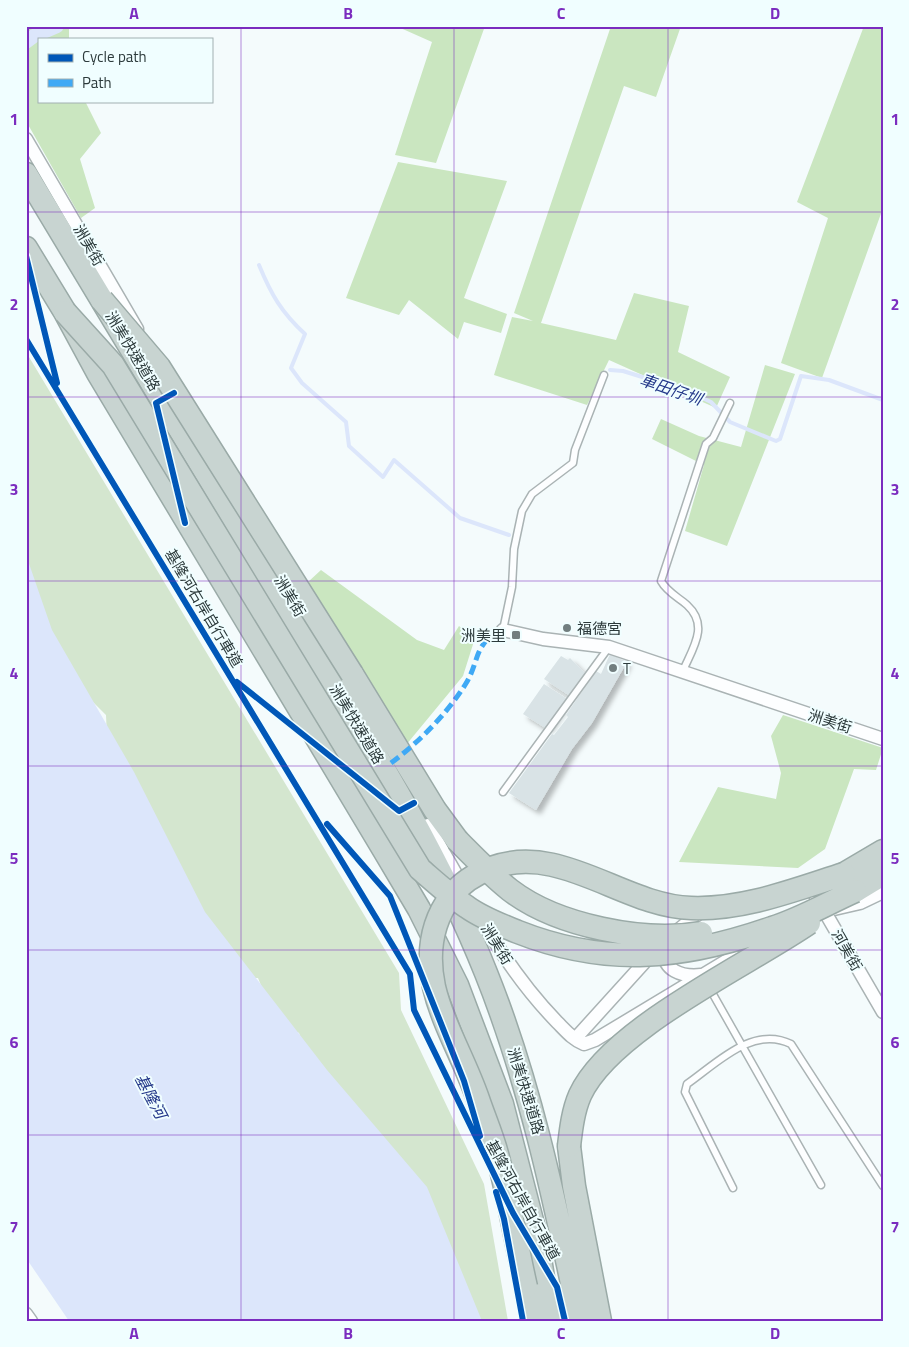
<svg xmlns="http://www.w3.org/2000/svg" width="909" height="1347" font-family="'Titillium Web','Noto Sans TC',sans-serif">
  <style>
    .green { fill: #d4e6cf }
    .forest { fill: #cae6c0 }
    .water { fill: #dce6fb }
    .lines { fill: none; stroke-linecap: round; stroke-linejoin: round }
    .stream { stroke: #dce6fb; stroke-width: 4 }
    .canal { stroke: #dce6fb; stroke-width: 14 }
    .building { fill: #d9e3e6; filter: url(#shadow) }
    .lane-casing { stroke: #aab3b4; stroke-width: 9 }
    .street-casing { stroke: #aab3b4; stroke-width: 15 }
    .highway-casing { stroke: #9aaaa7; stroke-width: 25 }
    .lane { stroke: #fdfeff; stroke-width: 6 }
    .street { stroke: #fdfeff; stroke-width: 12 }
    .highway { stroke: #c8d4d1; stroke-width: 22 }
    .highway-bridge-casing { stroke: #9aaaa7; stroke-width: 25; stroke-linecap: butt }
    .highway-bridge { stroke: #c8d4d1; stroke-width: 22 }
    .quiet { stroke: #3fa9f5; stroke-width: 5; stroke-dasharray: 10 5; stroke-linecap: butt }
    .cycleway-casing { stroke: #f0feff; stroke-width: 9 }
    .cycleway { stroke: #0057b8; stroke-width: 6 }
    .grid { fill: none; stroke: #7b2cbf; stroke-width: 1; stroke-opacity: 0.55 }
    .poi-dot { fill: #727e7f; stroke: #f0feff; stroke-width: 2 }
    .labels { text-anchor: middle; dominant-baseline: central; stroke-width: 4; stroke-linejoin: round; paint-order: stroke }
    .street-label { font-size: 15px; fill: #2c3a3b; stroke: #f0feff }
    .poi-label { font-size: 15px; fill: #2c3a3b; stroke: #f0feff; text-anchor: start }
    .water-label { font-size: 16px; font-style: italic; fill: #25398a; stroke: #f0feff }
    .neatline { fill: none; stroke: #7b2cbf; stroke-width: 2 }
    .grid-label { font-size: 16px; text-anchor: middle; font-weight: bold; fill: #7b2cbf }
  </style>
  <defs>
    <filter id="shadow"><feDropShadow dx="4.5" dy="4.5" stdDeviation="2.5" flood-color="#0004"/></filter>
  </defs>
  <rect width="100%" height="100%" fill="#f4fbfc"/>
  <path class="green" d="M 26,352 L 399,973 L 401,1010 L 484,1184 L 508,1321 L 462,1321 L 304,1047 L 299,1033 C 274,1021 268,1002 258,978 L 240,978 L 107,738 L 106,715 L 93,702 L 58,653 L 26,564 Z"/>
  <path class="forest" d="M 34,26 L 69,26 L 69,39 L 39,39 L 39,101 L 85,101 L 101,133 L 80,159 L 95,208 L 81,218 L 26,121 L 26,29 Z
    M 396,26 L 485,26 L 436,163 L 395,155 L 432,42 Z
    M 611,26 L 681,26 L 656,97 L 624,86 L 541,323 L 616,340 L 634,293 L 689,306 L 678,352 L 730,377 L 716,408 L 609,360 L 587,405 L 494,375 L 512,317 L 533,321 L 514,313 Z
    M 864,26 L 883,26 L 883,208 L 822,378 L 781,363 L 828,218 L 797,202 Z
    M 398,162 L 507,181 L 464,298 L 507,314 L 501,333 L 464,322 L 458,339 L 409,300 L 399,315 L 346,298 Z
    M 765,365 L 795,374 L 727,546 L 685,531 L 704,465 L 652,439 L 661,419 L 699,436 L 741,447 Z
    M 321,570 L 417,640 L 444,650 L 459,626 L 475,638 L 463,676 L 406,745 L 308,582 Z
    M 783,715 L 883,748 L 876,770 L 854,769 L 825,849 L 798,868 L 679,862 L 718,787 L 776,799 L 781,773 L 771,736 Z"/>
  <path class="water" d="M 26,555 L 52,630 L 134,772 L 205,912 L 327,1070 L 427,1187 L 482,1321 L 69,1321 L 26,1258 Z"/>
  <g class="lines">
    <path class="stream" d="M 259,265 C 271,294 281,312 305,334 L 291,368 L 302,383 L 346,422 L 349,446 L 383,477 L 394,460 L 460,518 L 509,535
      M 610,370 L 623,371 L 687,391 L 711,402 L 730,422 L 776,441 L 780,439 L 801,376 L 829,380 L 883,400"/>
    <path class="canal" d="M 26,42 L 34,36 L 57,26"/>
  </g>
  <path class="building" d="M 610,654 L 627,662 L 592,723 L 572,749 L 536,810 L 509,793 L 552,734 L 554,735 L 568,717 L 566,715 L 596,671 L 601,674 Z
    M 561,656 L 568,660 L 570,658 L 585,673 L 570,696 L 544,679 Z
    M 544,684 L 567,699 L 547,729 L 523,714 Z"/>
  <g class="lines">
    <g class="lane-casing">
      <path id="lane" d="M 503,630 L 512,587 L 514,549 L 522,511 L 532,494 L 573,463 L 575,450 L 604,375
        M 682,673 C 692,649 710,626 687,605 C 678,597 667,592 661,581 L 706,444 L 713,438 L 730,403
        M 503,792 L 609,647
        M 710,989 L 821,1185
        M 733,1188 L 685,1092 L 687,1084 C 717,1063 753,1025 791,1044 L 883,1186"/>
    </g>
    <g class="street-casing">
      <path id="street" d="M 26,139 L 137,329
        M 503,630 L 543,639 L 609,647 L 883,739
        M 428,825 L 464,888
        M 811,888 L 883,1012
        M 834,909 L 860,903 L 883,892
        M 481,919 C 503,957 526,990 557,1022 C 565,1030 573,1040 584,1044 L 595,1040 L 761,940
        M 672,935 L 703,910
        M 664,948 C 662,971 682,977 701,975
        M 575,1039 L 652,954
        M 26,1314 L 31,1321"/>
    </g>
    <g class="highway-casing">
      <path id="highway" d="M 26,174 C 115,322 204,469 292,616 C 362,732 436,847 486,973 C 531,1085 555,1203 580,1321
        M 26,248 L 65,312 L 98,373 L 384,850 L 419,909 L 457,985 L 502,1104 L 537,1240 L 550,1321
        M 352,674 L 435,810 L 457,840
        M 844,874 L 883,851
        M 855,891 L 883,874
        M 569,1146 L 574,1186 L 600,1321
        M 526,1287 L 535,1321"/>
    </g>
    <use href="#lane" class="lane"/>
    <use href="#street" class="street"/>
    <use href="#highway" class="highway"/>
    <g class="highway-bridge-casing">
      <path id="highway-bridge" d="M 102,300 L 159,367 L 352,674
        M 65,312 L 113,365 L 420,869 C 435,882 450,896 467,907 C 482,918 501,925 518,932 C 607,967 683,959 772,928 C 801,919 828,903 855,891
        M 457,840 C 474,857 491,875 510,890 C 557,926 644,943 701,933
        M 569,1146 C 571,1129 573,1111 580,1095 C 610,1029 748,965 809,923
        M 526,1287 C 516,1243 509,1198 497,1154 C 492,1135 484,1117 478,1099 C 465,1061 443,1025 434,987 C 427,954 431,923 451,896 C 462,882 475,874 491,868 C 561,842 623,906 691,908 C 743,910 794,890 844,874"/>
    </g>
    <use href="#highway-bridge" class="highway-bridge"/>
    <path class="quiet" d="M 391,763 C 419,742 446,715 465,685 C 480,662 473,642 503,630"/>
    <g class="cycleway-casing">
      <path id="cycleway" d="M 26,256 L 57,383
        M 26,339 L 410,974 L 414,1010 L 513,1213 L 557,1287 L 565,1321
        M 174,393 L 156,403 L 185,523
        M 237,682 L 399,811 L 414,803
        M 327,824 L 390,896 L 464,1081 L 480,1136
        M 496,1192 L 504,1219 L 523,1321"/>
    </g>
    <use href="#cycleway" class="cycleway"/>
  </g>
  <path class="grid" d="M 241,26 L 241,1321M 454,26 L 454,1321M 668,26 L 668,1321M 26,212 L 883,212M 26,397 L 883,397M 26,581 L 883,581M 26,766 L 883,766M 26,950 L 883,950M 26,1135 L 883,1135"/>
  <g class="poi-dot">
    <circle cx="567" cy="628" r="5"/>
    <rect x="511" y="630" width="10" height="10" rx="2.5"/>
    <circle cx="613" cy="668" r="5"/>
  </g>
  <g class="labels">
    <g class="street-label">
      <text transform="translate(89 245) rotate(60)">洲美街</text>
      <text transform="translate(133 351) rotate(59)">洲美快速道路</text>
      <text transform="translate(290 596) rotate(59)">洲美街</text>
      <text transform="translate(204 608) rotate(59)">基隆河右岸自行車道</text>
      <text transform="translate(830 721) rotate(18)">洲美街</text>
      <text transform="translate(357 724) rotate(59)">洲美快速道路</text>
      <text transform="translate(497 944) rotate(58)">洲美街</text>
      <text transform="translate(847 950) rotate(60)">河美街</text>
      <text transform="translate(526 1091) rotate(73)">洲美快速道路</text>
      <text transform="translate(523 1200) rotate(61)">基隆河右岸自行車道</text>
    </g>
    <g class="poi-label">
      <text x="577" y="628">福德宮</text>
      <text x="506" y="635" text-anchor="end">洲美里</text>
      <text x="623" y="668">T</text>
    </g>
    <g class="water-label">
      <text transform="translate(671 389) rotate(19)">車田仔圳</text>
      <text transform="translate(151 1096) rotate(62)">基隆河</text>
    </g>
  </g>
  <rect width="909" height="1347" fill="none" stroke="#f0feff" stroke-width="55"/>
  <rect x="38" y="38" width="175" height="65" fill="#f0feff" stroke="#a2b0b1"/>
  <rect x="48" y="54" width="25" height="8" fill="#0057b8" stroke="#a2b0b1"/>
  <text x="82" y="62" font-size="15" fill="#2c3a3b">Cycle path</text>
  <rect x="48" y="79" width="25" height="8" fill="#3fa9f5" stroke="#a2b0b1"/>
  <text x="82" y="88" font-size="15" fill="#2c3a3b">Path</text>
  <rect x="28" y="28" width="854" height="1292" class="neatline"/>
  <g class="grid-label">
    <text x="134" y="19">A</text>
    <text x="348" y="19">B</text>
    <text x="561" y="19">C</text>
    <text x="775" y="19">D</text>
    <text x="14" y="125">1</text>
    <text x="895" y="125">1</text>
    <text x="14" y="310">2</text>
    <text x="895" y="310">2</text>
    <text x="14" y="495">3</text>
    <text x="895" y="495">3</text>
    <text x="14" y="679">4</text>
    <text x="895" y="679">4</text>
    <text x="14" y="864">5</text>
    <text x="895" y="864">5</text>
    <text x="14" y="1048">6</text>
    <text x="895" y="1048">6</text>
    <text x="14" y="1233">7</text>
    <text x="895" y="1233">7</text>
    <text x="134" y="1339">A</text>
    <text x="348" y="1339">B</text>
    <text x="561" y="1339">C</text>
    <text x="775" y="1339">D</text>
  </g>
</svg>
